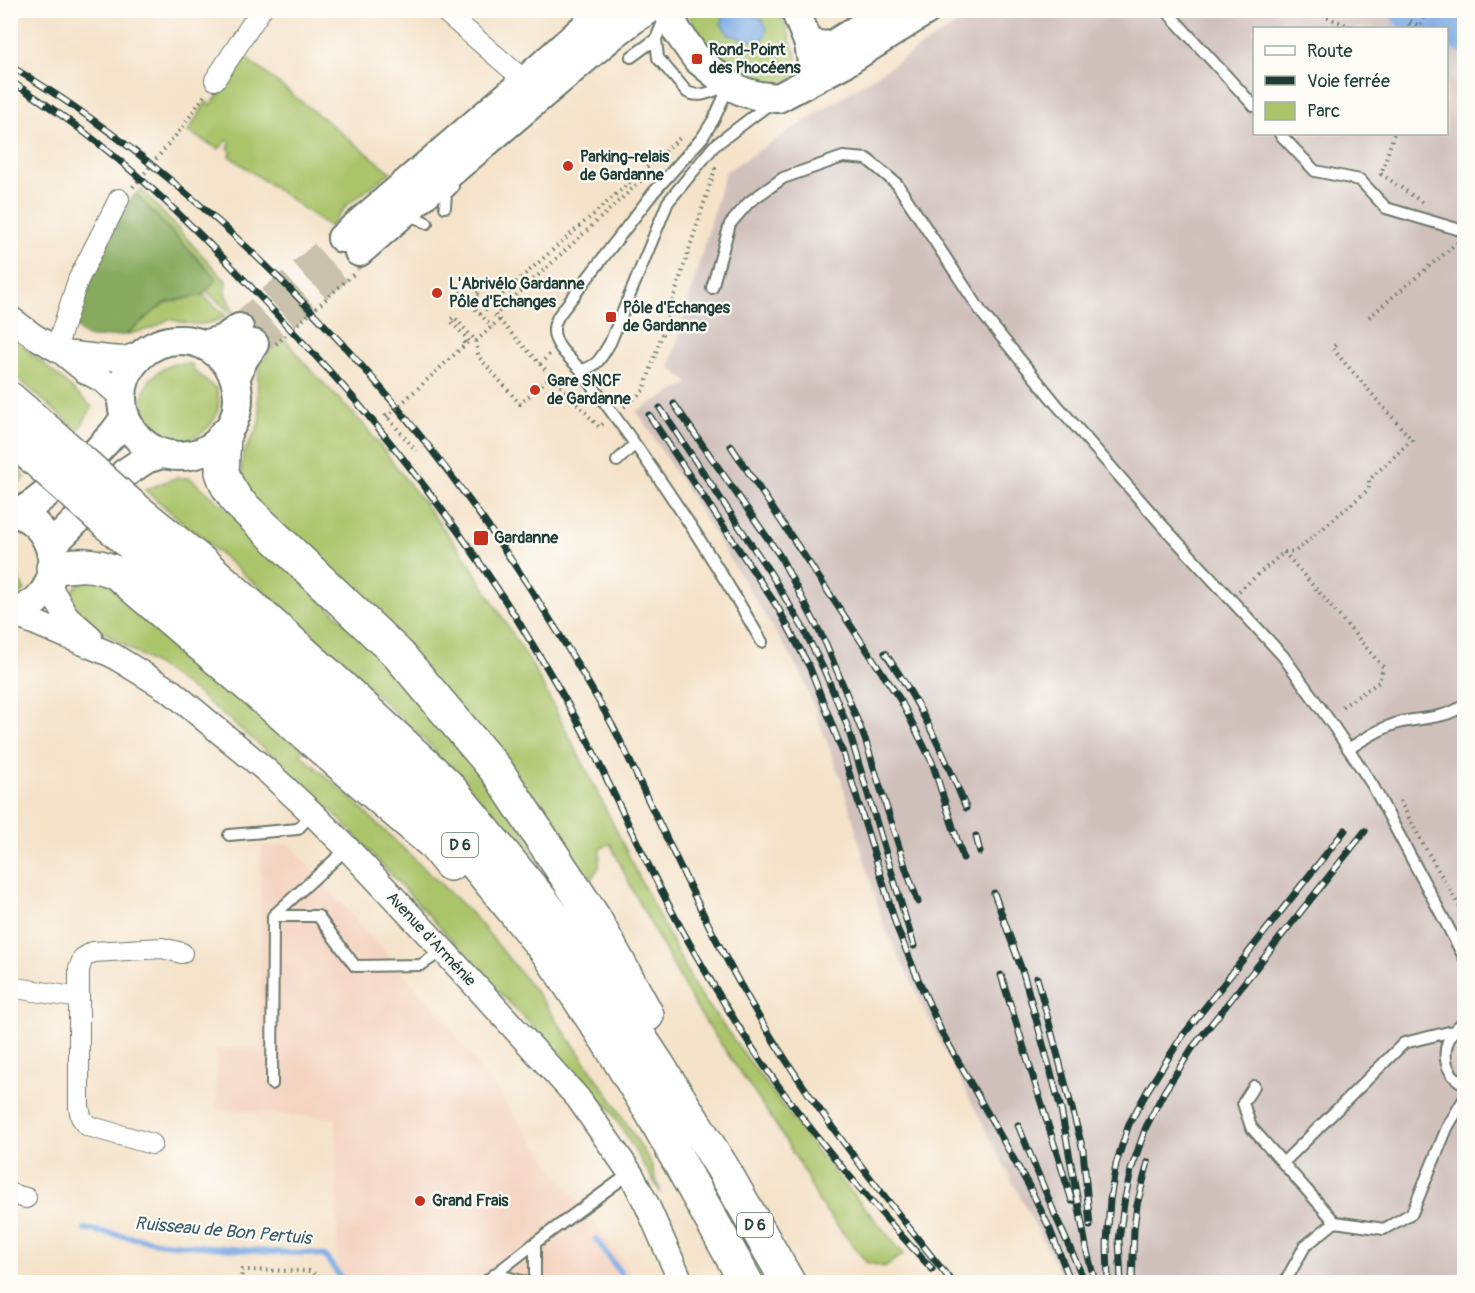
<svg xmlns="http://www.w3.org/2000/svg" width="1475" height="1293" font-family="Pangolin,sans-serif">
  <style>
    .built { fill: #f4d3c0 }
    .industrial { fill: #d0c0bc; fill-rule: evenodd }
    .green { fill: #abc46a; stroke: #65804f; stroke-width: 1.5 }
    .forest { fill: #88aa5e; stroke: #547449; stroke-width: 1.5 }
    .water { fill: #79a8e3; stroke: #4c728c; stroke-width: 1.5 }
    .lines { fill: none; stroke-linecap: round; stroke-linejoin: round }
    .stream { stroke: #79a8e3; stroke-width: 6 }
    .river { stroke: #79a8e3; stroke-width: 34 }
    .secondary-tunnel { stroke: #c9c1ab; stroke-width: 28; stroke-dasharray: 28 14; stroke-linecap: butt }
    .service-casing { stroke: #6a7768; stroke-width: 14 }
    .minor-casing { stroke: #6a7768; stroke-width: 22 }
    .tertiary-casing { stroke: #6a7768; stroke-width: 27 }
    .secondary-casing { stroke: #6a7768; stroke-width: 32 }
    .trunk-casing { stroke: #6a7768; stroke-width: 36 }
    .path { stroke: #6a7768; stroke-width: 4; stroke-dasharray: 1.5 4.5; stroke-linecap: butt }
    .service { stroke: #fff; stroke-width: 10 }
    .minor { stroke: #fff; stroke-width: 20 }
    .tertiary { stroke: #fff; stroke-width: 24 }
    .secondary { stroke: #fff; stroke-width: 28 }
    .trunk { stroke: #fff; stroke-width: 33 }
    .rail-casing { stroke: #1f3d34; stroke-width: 7 }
    .rail { stroke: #fdfcf7; stroke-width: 4.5; stroke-dasharray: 14; stroke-linecap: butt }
    .trunk-bridge-casing { stroke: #6a7768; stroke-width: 36; stroke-linecap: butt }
    .path-bridge { stroke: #6a7768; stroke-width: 4; stroke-dasharray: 1.5 4.5; stroke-linecap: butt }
    .trunk-bridge { stroke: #fff; stroke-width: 33 }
    .poi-dot { fill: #c8321e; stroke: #fdfcf7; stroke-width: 2 }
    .labels { text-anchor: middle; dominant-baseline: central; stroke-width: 4.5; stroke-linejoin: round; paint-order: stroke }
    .shield { fill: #fdfcf7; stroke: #62766e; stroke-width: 1.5 }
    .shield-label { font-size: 15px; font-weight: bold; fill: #1f3d34 }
    .poi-label { font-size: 16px; font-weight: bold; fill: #1f3d34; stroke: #fdfcf7; text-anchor: start }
    .street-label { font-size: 16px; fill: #1f3d34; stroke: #fdfcf7 }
    .water-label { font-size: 18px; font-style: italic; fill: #3a5d69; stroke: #fdfcf7 }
  </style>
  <rect width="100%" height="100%" fill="#fdfcf7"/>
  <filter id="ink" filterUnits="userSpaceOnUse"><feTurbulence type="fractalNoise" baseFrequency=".0167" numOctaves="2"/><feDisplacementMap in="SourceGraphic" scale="12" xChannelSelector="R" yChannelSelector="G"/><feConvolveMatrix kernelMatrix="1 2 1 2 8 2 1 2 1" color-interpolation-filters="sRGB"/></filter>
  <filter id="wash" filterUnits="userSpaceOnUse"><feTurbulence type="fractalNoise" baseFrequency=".008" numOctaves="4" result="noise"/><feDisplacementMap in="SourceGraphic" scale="24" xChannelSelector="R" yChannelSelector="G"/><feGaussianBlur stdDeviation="1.35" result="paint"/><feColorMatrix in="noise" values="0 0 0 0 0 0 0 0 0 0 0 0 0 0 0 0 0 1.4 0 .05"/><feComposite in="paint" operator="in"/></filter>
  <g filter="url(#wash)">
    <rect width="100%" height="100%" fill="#f4e2c9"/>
    <path class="built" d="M 289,844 L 439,1013 L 637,1281 L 637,1282 L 339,1282 L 337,1280 L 336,1118 L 217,1109 L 217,1049 L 260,1048 L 261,846 Z"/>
    <path class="industrial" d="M 977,11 L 1464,11 L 1464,1282 L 1064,1282 L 937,1035 L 883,924 L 842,782 L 801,673 L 637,411 L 689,383 L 670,367 L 725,172 ZM 1254,28 L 1446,28 L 1446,134 L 1254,134 Z"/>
    <path class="green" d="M 686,11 L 775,11 L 785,23 L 796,55 L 797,72 L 788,82 L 766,87 L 735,73 L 706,44 Z
      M 246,58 L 391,172 L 347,205 L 330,227 L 229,156 L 232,152 L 228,148 L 231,143 L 227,140 L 219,149 L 188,132 L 206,102 L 211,105 Z
      M 141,189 L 226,281 L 225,293 L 234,312 L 232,314 L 206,291 L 216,278 L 136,194 Z
      M 203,295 L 226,316 C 205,328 192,325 169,319 L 153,328 L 125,335 L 165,303 Z
      M 11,336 L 51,370 L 92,407 L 78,431 L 11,372 Z
      M 285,339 L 305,364 L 365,426 L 466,558 L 536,672 L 592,781 L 651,901 L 697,990 L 764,1081 L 820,1155 L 904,1254 L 884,1267 L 866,1262 L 819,1202 L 801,1166 L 772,1119 L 695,1006 L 635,895 L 610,843 L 600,849 L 599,867 L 591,879 L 574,864 L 231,477 L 242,472 C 240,449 252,443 259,424 C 262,417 259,408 258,400 C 257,387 257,365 267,354 C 272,349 279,344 285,339 Z
      M 174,364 L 192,364 L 194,371 C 202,376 208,384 217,389 C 220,401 219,414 211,424 C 169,474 104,390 174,364 Z
      M 10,463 L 26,477 L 21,482 L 11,484 Z
      M 175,478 L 190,478 L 228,510 L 411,686 L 482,770 L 559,883 L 514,833 L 505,829 L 434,753 L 436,751 L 296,619 L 145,490 Z
      M 10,568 L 25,590 L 16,597 L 11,598 Z
      M 100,575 L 303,750 L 300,754 L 343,791 L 474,916 L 540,997 L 610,1097 L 650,1161 L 661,1193 L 607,1104 L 599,1102 L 567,1064 L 520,1013 L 488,982 L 448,936 L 335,814 L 304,785 L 256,742 L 199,695 L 158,666 L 72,612 L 76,607 C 62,586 85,581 100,575 Z"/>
    <path class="forest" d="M 136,194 L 216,279 L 203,295 L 165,303 L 125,335 L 101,337 L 88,337 L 82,333 L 77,327 L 76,320 L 101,256 L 126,205 Z"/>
    <path class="water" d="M 732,11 L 744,12 L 763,20 L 767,29 L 763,40 L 753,41 L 729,35 L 721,24 L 724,15 Z"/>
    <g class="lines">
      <path class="stream" d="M 85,1229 L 163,1243 L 269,1252 L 310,1253 L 325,1256 L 344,1282
        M 596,1239 L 621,1274 L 623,1282"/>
      <path class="river" d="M 1406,10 L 1464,36"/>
    </g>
  </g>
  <g filter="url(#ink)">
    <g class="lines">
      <path class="secondary-tunnel" d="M 239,328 L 342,238
        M 254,344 L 359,252"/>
      <g class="service-casing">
        <path id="service" d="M 1168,10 L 1171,16 L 1254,106
          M 666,15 L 656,39 L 658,58 L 687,92 C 700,99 713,91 726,86
          M 631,57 L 656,39
          M 729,86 L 714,119 L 702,138 L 653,193 L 559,315 C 557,319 554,324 554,329 C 553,346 571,359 581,370 C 599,366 601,357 610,343 L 668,202 L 714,146 L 772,102
          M 1280,134 L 1315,171 L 1360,180 L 1386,208 L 1464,231
          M 445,207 L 446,194 L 453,187
          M 407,218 L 415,217 L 427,223
          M 712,288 L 730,224 L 749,202 L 783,178 L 843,157 L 867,159 L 897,184 L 982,313 L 1057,405 L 1161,524 L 1283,656 L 1334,727 L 1373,786 L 1464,957
          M 581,370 C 602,400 625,429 646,460 C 688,519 726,580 762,642
          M 617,461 L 635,444
          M 1348,749 C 1363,740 1380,728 1398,723 C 1421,717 1444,720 1464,705
          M 229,835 L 298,829 L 312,813
          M 273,916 L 340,855 L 346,847
          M 1464,1022 C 1441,1037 1438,1070 1464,1084
          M 272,1084 L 273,916 L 318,916 L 355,966 L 421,965 L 433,957 L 441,948
          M 1254,1086 L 1243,1103 L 1251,1127 L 1335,1222
          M 1283,1163 L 1404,1043 L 1453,1031
          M 535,1243 L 535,1282
          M 495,1274 L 525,1282
          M 485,1282 L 535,1243 L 622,1179 L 631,1174
          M 1285,1282 L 1305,1246 L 1335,1222 L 1384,1229 L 1412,1213 L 1447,1128 L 1464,1099"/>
      </g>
      <g class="minor-casing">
        <path id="minor" d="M 443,10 L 525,81
          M 215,80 L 261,10
          M 56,349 L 78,280 L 119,199
          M 10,987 L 79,998 L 79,969 L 83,958 L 93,952 L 162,948 L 182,953
          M 79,998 L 79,1107 L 81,1117 L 88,1126 L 152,1144
          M 10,1194 L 26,1198"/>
      </g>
      <g class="tertiary-casing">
        <path id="tertiary" d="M 10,318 L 34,336 L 63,353 L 85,371 L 104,381 L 123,398
          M 63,353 L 109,358 L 125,359 L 142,353
          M 48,584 L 66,616 L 90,637
          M 12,613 L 112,655 L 172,692 L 267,771 L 312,813 L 346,847 L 441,948 L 578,1098 L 631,1174 L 647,1205 L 681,1282"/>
      </g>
      <g class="secondary-casing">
        <path id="secondary" d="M 667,10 L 677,31 L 697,59 L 729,85 L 744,92 L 759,96 L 778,98 L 846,62 L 927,10
          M 795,10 L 809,44 L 812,62
          M 809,44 L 827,46 L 834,44 L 888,10
          M 342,238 L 525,81 L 604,10
          M 359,252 L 424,195 L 614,34 L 635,18 L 648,10
          M122 398a58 58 0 1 1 116 0a58 58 0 1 1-116 0Z
          M 204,345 L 224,339 L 239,328
          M 235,379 L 244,358 L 254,344
          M 98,450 L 113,434 L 125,418
          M 125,473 L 146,459 L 162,454
          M 10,511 C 49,519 67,569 39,598 C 31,606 21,610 10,614
          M 19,513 L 36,502 L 46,494
          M 51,546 L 76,521"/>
      </g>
      <g class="trunk-casing">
        <path id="trunk" d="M 10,399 L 63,445
          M 224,436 L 222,472 L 227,485 L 237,501 L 398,654 L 497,771 L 594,918 L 647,1015
          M 10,437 L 41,464
          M 129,504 L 207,567 L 325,672 L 446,784 L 545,905 L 609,991 L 658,1065 L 722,1167 L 788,1282
          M 107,523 L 282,674 L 435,814 L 549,954 L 607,1040 L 652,1113 L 746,1282
          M 53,568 C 80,564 92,562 117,573 L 433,843 L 450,864"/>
      </g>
      <path class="path" d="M 1319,10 L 1321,15 L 1355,28
        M 1415,28 L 1408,24 L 1410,21 L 1420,26 L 1428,10
        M 1394,134 L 1381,174 L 1422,202
        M 133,187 L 182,128 L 206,93
        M 474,282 L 479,288
        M 455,287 L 492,327
        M 506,287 L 514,296
        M 481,302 L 475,295 L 481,290
        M 480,314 L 680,138
        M 1369,317 L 1457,243
        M 499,320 L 540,364 L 550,354
        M 469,341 L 450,320 L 454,317 L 476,341 L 478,356 L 520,404 L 551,376
        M 476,341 L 499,320 L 495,315 L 646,176
        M 464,342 L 466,344
        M 276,344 L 355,273
        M 540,364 L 599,427 L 604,423
        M 624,407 L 644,390 L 715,169 L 714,168
        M 385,414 L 416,451
        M 1284,552 L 1383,667 L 1379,682 L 1339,709
        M 1239,591 L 1284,552 L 1296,551 L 1369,489 L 1369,480 L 1412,440 L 1332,348 L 1338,343
        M 1400,801 L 1423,844 L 1464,914
        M 241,1282 L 242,1270 L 309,1271 L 327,1282"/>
      <use href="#service" class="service"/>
      <use href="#minor" class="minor"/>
      <use href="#tertiary" class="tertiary"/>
      <use href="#secondary" class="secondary"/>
      <use href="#trunk" class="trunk"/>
      <g class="rail-casing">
        <path id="rail" d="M 10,66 C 89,112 162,170 229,231 C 368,357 480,501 576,662 C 587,682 600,702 611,723 C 626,750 638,780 652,808 C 686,878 718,949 759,1017 C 815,1111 884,1196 952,1282
          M 10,81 C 113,144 198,229 279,317 C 307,347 335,376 361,407 C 423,481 481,559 531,642 C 551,674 570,707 588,741 C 622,809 653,880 691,946 C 718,994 747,1043 780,1088 C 827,1152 878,1211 932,1269
          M 674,404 L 780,556 L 826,644 L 865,739 L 906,869 L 918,902
          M 660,408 L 771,574 L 803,628 L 824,670 L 847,725 L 914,946
          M 649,415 L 778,608 L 810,668 L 843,753 L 897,928 L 918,979 L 941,1031 L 1030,1188 L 1049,1227 L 1071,1282
          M 731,446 L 901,701 L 932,762 L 963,858
          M 885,653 C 919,701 944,753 966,808
          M 976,836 L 980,852
          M 994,893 L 1024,976 L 1061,1109 L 1087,1252
          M 1001,975 L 1072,1201
          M 1037,978 L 1083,1150 L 1090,1226
          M 1018,1125 L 1056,1217 L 1085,1282
          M 1085,1244 L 1095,1282
          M 1108,1282 L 1107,1243 L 1110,1200 L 1116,1164 L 1129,1124 L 1149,1088 L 1181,1038 L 1345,830
          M 1121,1282 L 1119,1240 L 1124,1203 L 1131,1170 L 1146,1127 L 1164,1092 L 1193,1047 L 1365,831
          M 1132,1282 L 1134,1229 L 1137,1205 L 1148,1162"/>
      </g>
      <use href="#rail" class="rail"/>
      <g class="trunk-bridge-casing">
        <path id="trunk-bridge" d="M 63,445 L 129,504
          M 41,464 L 107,523"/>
      </g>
      <path class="path-bridge" d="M 387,417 L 469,341"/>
      <use href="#trunk-bridge" class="trunk-bridge"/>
    </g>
  </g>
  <g class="poi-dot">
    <rect x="691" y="53" width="12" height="12" rx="3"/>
    <circle cx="568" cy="166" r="6"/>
    <circle cx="437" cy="293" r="6"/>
    <rect x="605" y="311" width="12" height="12" rx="3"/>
    <circle cx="535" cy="390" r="6"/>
    <rect x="473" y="530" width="16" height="16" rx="3"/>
    <circle cx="420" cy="1201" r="6"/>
  </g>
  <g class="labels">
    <g class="shield">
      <rect x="442" y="833" width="36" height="24" rx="4.5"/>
      <rect x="737" y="1213" width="36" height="24" rx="4.5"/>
    </g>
    <g class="shield-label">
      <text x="460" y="845">D 6</text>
      <text x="755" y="1225">D 6</text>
    </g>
    <g class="poi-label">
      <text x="709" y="50">Rond-Point<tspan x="709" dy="18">des Phocéens</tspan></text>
      <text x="580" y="157">Parking-relais<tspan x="580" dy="18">de Gardanne</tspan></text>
      <text x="449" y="284">L'Abrivélo Gardanne<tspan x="449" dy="18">Pôle d'Echanges</tspan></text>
      <text x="623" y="308">Pôle d'Echanges<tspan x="623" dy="18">de Gardanne</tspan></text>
      <text x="547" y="381">Gare SNCF<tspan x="547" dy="18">de Gardanne</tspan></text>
      <text x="494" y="538">Gardanne</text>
      <text x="432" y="1201">Grand Frais</text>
    </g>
    <g class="street-label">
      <text transform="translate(431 939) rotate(47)">Avenue d'Arménie</text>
    </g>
    <g class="water-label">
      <text transform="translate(223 1231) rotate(5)">Ruisseau de Bon Pertuis</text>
    </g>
  </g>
  <rect width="1475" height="1293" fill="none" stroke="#fdfcf7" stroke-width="36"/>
  <rect x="1253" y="27" width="195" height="108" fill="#fdfcf7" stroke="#a4b0a9" stroke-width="1.5"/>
  <rect x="1265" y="46" width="30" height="9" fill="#ffffff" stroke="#a4b0a9" stroke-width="1.5"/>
  <text x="1307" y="57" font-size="18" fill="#1f3d34">Route</text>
  <rect x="1265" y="76" width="30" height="9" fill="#1f3d34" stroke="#a4b0a9" stroke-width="1.5"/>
  <text x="1307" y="87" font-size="18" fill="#1f3d34">Voie ferrée</text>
  <rect x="1265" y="102" width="30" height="18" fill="#abc46a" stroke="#a4b0a9" stroke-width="1.5"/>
  <text x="1307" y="117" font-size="18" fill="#1f3d34">Parc</text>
</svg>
